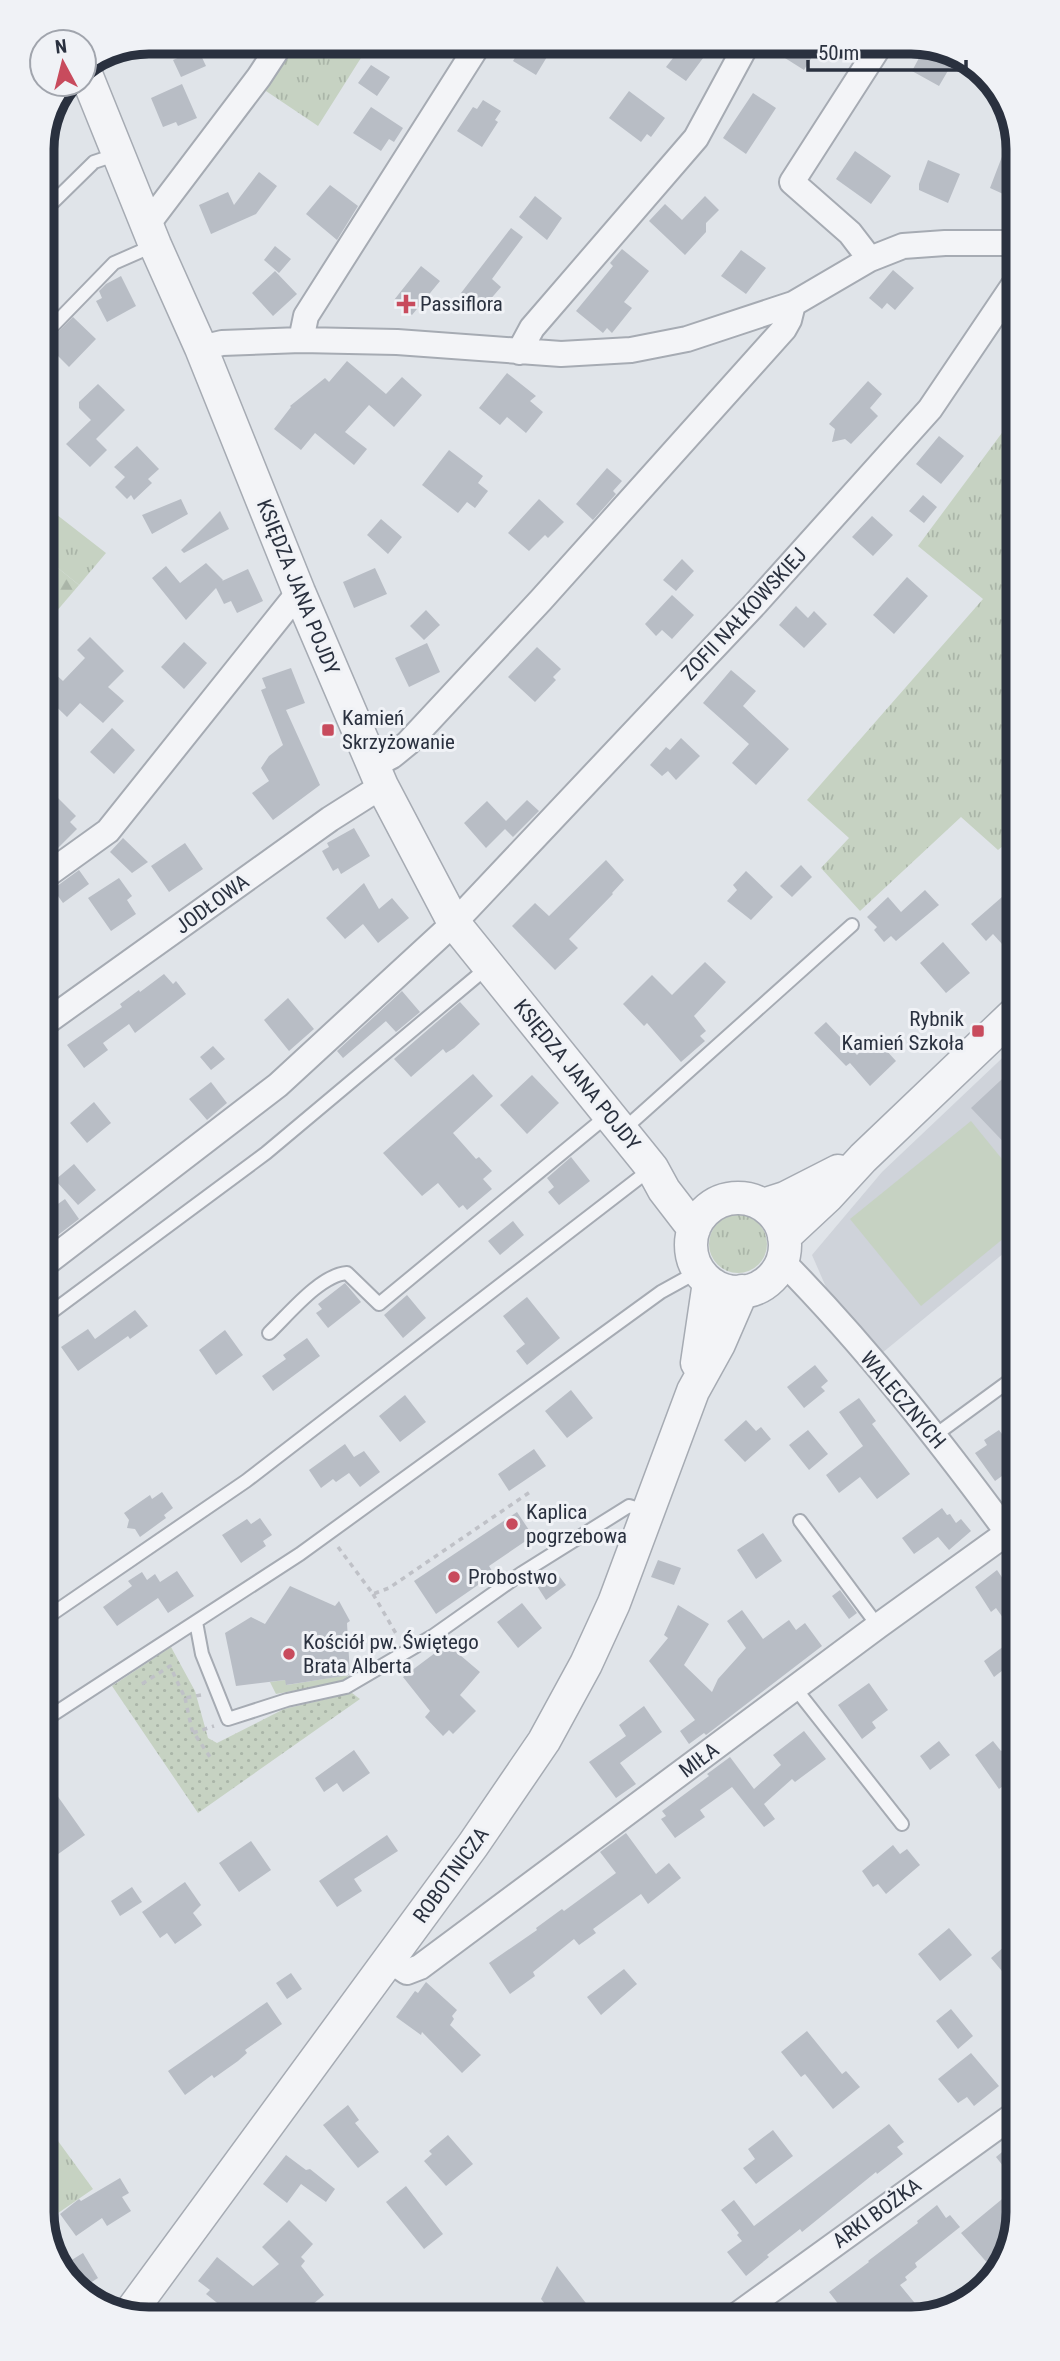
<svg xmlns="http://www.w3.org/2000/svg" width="1060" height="2361" font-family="'Roboto Condensed',sans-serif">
	<defs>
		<pattern id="grass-tufts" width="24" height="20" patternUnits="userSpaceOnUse" patternTransform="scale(1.75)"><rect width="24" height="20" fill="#c6d2c2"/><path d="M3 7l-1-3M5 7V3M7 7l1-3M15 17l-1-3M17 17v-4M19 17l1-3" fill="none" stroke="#aab5a8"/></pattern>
		<pattern id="forest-firs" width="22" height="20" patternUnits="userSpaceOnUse" patternTransform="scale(1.75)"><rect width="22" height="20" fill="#c6d2c2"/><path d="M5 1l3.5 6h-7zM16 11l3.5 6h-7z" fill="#aab5a8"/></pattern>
		<pattern id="park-dots" width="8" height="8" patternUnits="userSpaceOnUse" patternTransform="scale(1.75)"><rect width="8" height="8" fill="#c6d2c2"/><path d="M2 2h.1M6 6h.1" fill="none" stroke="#aab5a8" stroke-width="1.8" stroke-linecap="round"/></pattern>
	</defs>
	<rect width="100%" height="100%" fill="#e0e4e9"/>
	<path fill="#cfd3da" d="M1015 1046V1244L882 1353 829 1294 812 1255 882 1172Z"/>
	<path fill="url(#grass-tufts)" d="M296 42H371L318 126 263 89Z
		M1013 418 1014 837 998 850 961 817 860 911 821 868 849 838 807 800 983 599 918 546Z
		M43 504 106 553 79 585 43 556Z
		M709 1244a29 29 0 1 1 58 0a29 29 0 1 1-58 0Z
		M348 1675 346 1681 276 1694 270 1682 285 1680 287 1685Z
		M50 2130 93 2189 48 2220V2132Z"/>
	<path fill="url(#forest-firs)" d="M43 556 79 585 44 626Z"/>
	<path fill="url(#park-dots)" d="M171 1647 195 1691 208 1738 217 1743 284 1709 352 1693 360 1699 198 1813 112 1686Z"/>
	<path fill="#c6d2c2" d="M971 1121 1015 1175V1229L921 1306 850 1219Z"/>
	<path fill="#b8bdc5" d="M524 42H556L536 75 513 61Z
		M671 42H715L686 81 666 67 673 58 663 52Z
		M783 42H821L804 70 777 53Z
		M926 45 956 57 939 86 912 71Z
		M198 49 206 66 181 77 173 60Z
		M371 65 390 77 377 96 358 83Z
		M182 84 197 118 178 126 176 122 163 127 151 98Z
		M629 91 665 118 651 137 647 134 641 142 609 118Z
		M753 93 776 108 746 154 723 138Z
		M483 100 501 111 495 120 498 122 482 147 457 131 473 107 477 109Z
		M371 107 403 128 394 142 389 139 381 151 353 133Z
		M1011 133H1012V198L990 188Z
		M855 151 891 176 871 204 836 179Z
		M928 160 960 174 948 203 919 190V184Z
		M259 172 277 186 256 214 211 234 199 205 228 192 234 205Z
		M330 185 358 206 337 240 306 214Z
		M535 196 562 218 547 240 519 217Z
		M705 196 719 210 706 223V232L685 255 649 221 665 204 682 220Z
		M511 228 523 237 492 279 501 287 482 309 461 293Z
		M275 246 291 259 279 273 264 260Z
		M622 249 649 271 624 302 632 308 612 333 607 328 603 333 576 311 613 266 610 263Z
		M741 250 766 268 746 294 721 276Z
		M421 266 440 281 412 315 394 300Z
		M893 270 914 288 895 310 887 303 882 309 869 298Z
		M275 271 297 294 273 316 252 293Z
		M121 276 136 306 107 322 96 301 102 298 99 291 106 284Z
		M73 317 96 339 69 367 46 344Z
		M347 361 386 394 402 377 422 395 394 427 369 405 345 432 367 449 354 465 315 433 301 450 274 429 291 407 290 406 325 378 329 382Z
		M507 373 536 396 530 401 543 412 526 433 507 417 500 425 479 408Z
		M868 381 882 394 870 408 878 416 851 444 845 439 832 442 835 429 829 424Z
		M98 384 125 410 96 439 107 450 90 467 66 444 91 420 79 408V402Z
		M939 436 964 456 941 484 916 464Z
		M137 446 159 469 148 479 152 483 134 500 131 495 127 499 115 487 125 477 114 467Z
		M449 450 483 476 478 483 488 491 475 508 467 502 458 513 422 485Z
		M607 468 622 481 613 491 616 494 593 520 576 504Z
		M923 495 937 507 924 523 909 511Z
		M181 499 188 514 152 534 142 515Z
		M539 499 564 522 548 538 545 535 529 551 508 533Z
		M220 511 229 529 184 553 181 550Z
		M872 516 893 535 873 556 852 537Z
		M381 519 402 537 388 554 367 535Z
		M682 559 694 571 676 591 663 580Z
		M206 563 223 580 222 581 248 569 263 601 237 613 231 601 224 604 216 588 186 620 152 578 166 566 180 583Z
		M375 568 387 594 354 608 343 582Z
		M907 577 928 596 894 634 873 615Z
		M672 595 694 615 672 639 662 630 656 636 645 624Z
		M796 606 808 618 814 611 827 624 804 648 779 625Z
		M426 610 440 625 424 640 410 626Z
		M90 637 124 671 108 687 124 701 103 723 80 703 67 717 44 695V664L63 681 85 658 77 650Z
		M184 642 207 663 184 689 161 667Z
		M427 643 440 672 409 687 395 658Z
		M537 647 561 669 553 677 556 680 535 702 508 677Z
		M291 668 305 703 286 710 320 785 273 820 252 793 269 781 261 768 269 756 283 745 261 690 266 688 262 678Z
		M731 670 756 691 743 706 789 749 756 785 732 763 749 744 703 703Z
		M112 728 135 750 114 774 90 752Z
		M681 738 700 756 676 780 668 771 662 776 650 765 666 747 670 750Z
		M44 784 76 816 70 822 77 829 54 852 44 841Z
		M527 800 539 811 513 837 505 829 486 848 464 823 487 801 506 821Z
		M354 828 370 856 341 874 338 868 333 871 322 851 329 847 327 843Z
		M123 838 148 862 132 873 110 852Z
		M185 843 203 869 169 892 151 866Z
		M606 860 624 880 612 893 613 894 569 939 578 948 555 970 512 926 535 903 549 916Z
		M801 865 812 877 792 897 780 886Z
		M79 870 89 884 63 903 53 889Z
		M746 871 773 897 751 920 727 901 737 890 733 885Z
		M119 878 132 896 127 900 136 914 111 931 88 898Z
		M364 883 379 909 392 898 409 918 378 943 363 924 345 939 326 918Z
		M925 890 939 905 896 941 891 936 884 942 874 930 877 927 867 917 888 897 901 912Z
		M1002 897 1014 911V933L1002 944 993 934 986 941 971 924Z
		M943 942 970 973 946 993 920 963Z
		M705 962 726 982 694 1016 706 1031 700 1036 705 1041 681 1062 647 1023 644 1026 623 1004 652 975 672 995Z
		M164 974 173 984 176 981 186 994 135 1033 129 1024 103 1043 108 1050 84 1068 67 1045 122 1007 120 1004 139 990 140 992Z
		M402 991 420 1012 396 1032 383 1018 386 1021 343 1058 337 1051Z
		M288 998 314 1029 289 1051 264 1020Z
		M460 1002 480 1024 454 1048 446 1053 443 1049 411 1077 394 1059Z
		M826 1022 857 1055 874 1037 896 1061 870 1086 850 1063 846 1066 814 1033Z
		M213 1046 225 1059 211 1070 200 1057Z
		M1015 1067V1154L971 1108Z
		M473 1074 493 1096 453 1133 476 1159 479 1157 492 1171 483 1179 492 1189 467 1210 463 1205 459 1208 438 1183 422 1196 383 1153Z
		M532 1075 559 1103 527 1134 500 1105Z
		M211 1082 227 1103 207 1120 189 1099Z
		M94 1102 111 1123 87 1143 70 1123Z
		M571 1157 590 1181 559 1205 548 1192 554 1187 547 1178Z
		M74 1164 96 1190 78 1205 55 1180Z
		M65 1199 79 1219 45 1245V1213Z
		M513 1221 524 1235 500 1255 488 1241Z
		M345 1283 361 1302 328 1328 316 1313 322 1309 318 1304Z
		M407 1295 426 1318 403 1338 384 1315Z
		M527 1297 560 1338 527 1365 516 1351 525 1344 503 1316Z
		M135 1310 148 1326 130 1339 128 1336 78 1371 61 1347 88 1329 95 1339Z
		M225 1330 243 1355 216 1375 199 1350Z
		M307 1338 320 1356 273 1391 262 1376 286 1359 283 1355Z
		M815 1365 828 1381 821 1387 825 1391 804 1408 787 1387Z
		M571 1390 593 1418 567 1438 545 1411Z
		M405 1395 426 1422 400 1442 379 1416Z
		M859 1398 876 1421 872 1424 910 1474 877 1499 860 1477 839 1493 826 1475 863 1446 839 1412Z
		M746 1420 756 1431 761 1427 771 1439 745 1462 724 1440Z
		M808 1430 828 1454 809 1470 789 1445Z
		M999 1430 1016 1453V1466L995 1481 975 1453 987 1445 984 1440Z
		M345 1444 354 1457 364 1451 380 1472 360 1487 349 1473 336 1482 333 1479 321 1488 309 1470Z
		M534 1449 546 1466 509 1491 498 1474Z
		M162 1492 173 1508 164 1515 166 1518 140 1537 135 1529 127 1528 129 1520 124 1513 150 1495 152 1499Z
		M942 1508 947 1515 950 1514 956 1523 961 1519 971 1531 949 1550 938 1537 914 1554 902 1538Z
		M517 1512 533 1536 489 1566 494 1574 436 1614 414 1581Z
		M260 1518 272 1535 263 1541 266 1546 241 1563 222 1535 247 1519 251 1524Z
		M763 1533 782 1561 756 1579 737 1550Z
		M658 1560 681 1568 674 1585 651 1577Z
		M997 1570 1016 1598V1636L996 1608 991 1612 975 1587Z
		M177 1571 194 1596 168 1613 158 1598 117 1626 103 1607 132 1586 128 1581 142 1572 147 1580 155 1574 160 1582Z
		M556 1572 566 1585 546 1600 537 1586Z
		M290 1586 335 1606 339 1601 350 1621 347 1623 350 1675 286 1685 285 1680 236 1686 225 1633 251 1617 265 1624Z
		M840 1590 857 1613 849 1619 832 1596Z
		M522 1603 542 1628 518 1648 497 1622Z
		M678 1605 709 1624 684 1665 712 1692 718 1679 746 1648 727 1621 742 1610 763 1639 789 1620 796 1630 805 1623 822 1646 706 1735 704 1733 689 1744 680 1731 695 1720 649 1661 668 1638 664 1635Z
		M1016 1637V1660L994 1677 984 1661Z
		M447 1644 480 1672 460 1695 476 1711 453 1734 449 1730 443 1736 425 1717 430 1711 403 1677Z
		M869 1683 888 1710 872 1722 876 1728 862 1739 838 1705Z
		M644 1706 662 1732 620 1763 636 1784 616 1798 589 1762 626 1736 619 1725Z
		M804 1731 826 1759 795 1782 792 1779 764 1804 775 1819 764 1827 732 1787 700 1810 705 1817 675 1838 661 1819 666 1816 662 1811 709 1776 707 1774 730 1757 754 1789 781 1765 773 1755Z
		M939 1741 950 1755 930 1770 920 1756Z
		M993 1741 1001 1751 1010 1745 1017 1754V1776L999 1789 975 1755Z
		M354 1750 370 1773 343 1792 337 1783 324 1792 315 1778Z
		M47 1781 85 1835 47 1862Z
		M626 1833 656 1874 669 1863 681 1878 648 1904 641 1894 593 1929 596 1933 579 1945 574 1939 533 1972 535 1976 510 1994 489 1963 537 1930 536 1928 562 1909 564 1911 616 1873 600 1852Z
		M387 1835 398 1851 354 1879 362 1891 337 1907 319 1881Z
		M251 1841 271 1870 239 1892 219 1863Z
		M893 1845 900 1854 907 1849 920 1865 886 1894 878 1884 873 1887 862 1871Z
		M185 1882 201 1905 193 1913 202 1925 175 1944 167 1933 160 1938 142 1912Z
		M132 1887 142 1902 120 1916 111 1901Z
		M949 1928 972 1955 940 1981 918 1954Z
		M1004 1947 1017 1962V1989L991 1958Z
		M624 1969 637 1984 601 2015 587 1997Z
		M291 1973 302 1989 287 1999 276 1983Z
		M426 1982 457 2010 452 2016 454 2019 450 2025 481 2055 462 2073 422 2032 421 2035 396 2017 415 1991 418 1993Z
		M267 2002 282 2024 245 2050 247 2053 238 2061 214 2078 212 2075 185 2095 168 2071Z
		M951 2009 973 2036 958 2049 936 2021Z
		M807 2031 842 2074 846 2071 860 2087 833 2109 805 2074 801 2077 781 2052Z
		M971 2053 999 2086 974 2106 967 2097 958 2103 938 2079Z
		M348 2105 359 2120 355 2123 379 2152 358 2168 323 2125Z
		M889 2124 904 2142 897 2147 903 2154 877 2174 876 2172 802 2232 800 2229 767 2255 769 2257 746 2276 727 2252 742 2241 737 2235 739 2233 721 2210 734 2200 754 2226Z
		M773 2130 793 2156 756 2184 743 2168 755 2159 748 2149Z
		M448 2135 473 2164 446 2186 424 2161 432 2154 429 2151Z
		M1018 2139V2185L996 2157Z
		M286 2155 306 2170 310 2169 335 2189 326 2202 301 2184 287 2203 263 2184Z
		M120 2178 129 2193 122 2197 131 2211 107 2226 102 2218 76 2236 60 2214 79 2199 81 2201Z
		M406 2186 443 2234 424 2249 386 2202Z
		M1007 2195 1018 2208V2212L1000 2272 997 2274 961 2233Z
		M937 2205 946 2218 950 2215 960 2227 915 2263 917 2267 905 2277 907 2280 900 2285 923 2313 846 2314 829 2292 869 2262 868 2261 918 2223 917 2221Z
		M289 2220 313 2244 301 2257 305 2261 301 2266 324 2295 296 2318H236L206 2294 210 2290 198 2281 217 2257 253 2286 279 2264 262 2247Z
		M83 2253 98 2278 79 2290 62 2266Z
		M557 2266 596 2316H555L541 2299Z"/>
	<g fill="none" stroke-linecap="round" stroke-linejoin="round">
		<g stroke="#a6abb3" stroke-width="16">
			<path id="service" d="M42 213 94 162 118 154
				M43 336 114 263 155 245
				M622 1131 852 925
				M45 1317 266 1153 489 966
				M269 1333C288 1315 320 1275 347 1273L379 1304 608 1115
				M934 1436 1016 1376
				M800 1521 878 1626
				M46 1618 246 1481 652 1168
				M196 1622 202 1654 228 1719 287 1700 346 1687 433 1636 522 1573 629 1506 649 1512
				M795 1688 902 1824
				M46 1719 300 1554 661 1292 699 1271"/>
		</g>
		<g stroke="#a6abb3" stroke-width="28">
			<path id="minor" d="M147 225 259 77 282 42
				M870 259 850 233 792 182 882 42
				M301 340 306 316 480 42
				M201 348 222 343 301 340 397 342 561 354 631 350 687 339 793 304 870 259 903 246 945 243H1013
				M519 352 532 328 696 138 748 42
				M373 766 392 756 408 743 541 600 784 329 789 320 793 304
				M44 877 108 831 299 592
				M45 1023 330 819 382 786
				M782 1261C867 1347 944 1446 1016 1544
				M45 1264 278 1085 454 923 756 603 930 409 1013 286
				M389 1960 407 1972 420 1967 878 1626 1007 1533
				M737 2315 1018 2112"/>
		</g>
		<g stroke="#a6abb3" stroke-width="35">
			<path id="tertiary" d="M84 69 155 245 201 348 299 592 382 786 454 923 652 1168 664 1190 694 1229
				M691 1245a47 47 0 1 1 94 0a47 47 0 1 1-94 0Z
				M763 1205 785 1198 838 1171
				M784 1237 828 1196 863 1158 1015 1013
				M697 1363 709 1282
				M129 2314 473 1845 544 1741 586 1664 614 1603 693 1391 719 1344 742 1291"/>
		</g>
		<path stroke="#bfc1c7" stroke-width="3.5" stroke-dasharray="5 5" stroke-linecap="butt" d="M338 1547 373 1594 389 1588 533 1490
			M373 1594 398 1637
			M142 1684 170 1666 185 1698 201 1695
			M185 1698 192 1730 212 1760
			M193 1733 214 1726"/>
		<use href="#service" stroke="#f3f4f7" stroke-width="12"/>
		<use href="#minor" stroke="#f3f4f7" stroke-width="24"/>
		<use href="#tertiary" stroke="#f3f4f7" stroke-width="32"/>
	</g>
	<g fill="#c84b5d" stroke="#f0f2f6" stroke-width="2.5">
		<path d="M402.5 293.5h7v7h7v7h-7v7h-7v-7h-7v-7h7z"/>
		<rect x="321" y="723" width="14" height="14" rx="3.5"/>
		<rect x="971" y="1024" width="14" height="14" rx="3.5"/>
		<circle cx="512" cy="1524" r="7"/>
		<circle cx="454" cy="1577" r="7"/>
		<circle cx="289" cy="1654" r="7"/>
	</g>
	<g text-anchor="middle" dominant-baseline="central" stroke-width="6" stroke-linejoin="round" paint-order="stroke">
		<g font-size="21" fill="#2a313f" stroke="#f0f2f6" text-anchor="start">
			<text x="420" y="304">Passiflora</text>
			<text x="342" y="718">Kamień<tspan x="342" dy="24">Skrzyżowanie</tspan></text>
			<text x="964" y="1019" text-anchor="end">Rybnik<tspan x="964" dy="24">Kamień Szkoła</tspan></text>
			<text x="526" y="1512">Kaplica<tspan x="526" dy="24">pogrzebowa</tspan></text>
			<text x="468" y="1577">Probostwo</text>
			<text x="303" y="1642">Kościół pw. Świętego<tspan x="303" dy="24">Brata Alberta</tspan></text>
		</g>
		<g font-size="21" fill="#2a313f" stroke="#f0f2f6">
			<text transform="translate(298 587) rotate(68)">KSIĘDZA JANA POJDY</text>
			<text transform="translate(744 614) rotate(-47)">ZOFII NAŁKOWSKIEJ</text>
			<text transform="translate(212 904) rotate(-36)">JODŁOWA</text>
			<text transform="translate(577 1075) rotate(51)">KSIĘDZA JANA POJDY</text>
			<text transform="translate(903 1400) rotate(50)">WALECZNYCH</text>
			<text transform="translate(699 1760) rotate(-37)">MIŁA</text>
			<text transform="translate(451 1875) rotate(-54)">ROBOTNICZA</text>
			<text transform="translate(877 2213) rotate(-36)">ARKI BOŻKA</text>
		</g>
	</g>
	<path d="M0 0H1060V2361H0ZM149 54H911A95 95 0 0 1 1006 149V2212A95 95 0 0 1 911 2307H149A95 95 0 0 1 54 2212V149A95 95 0 0 1 149 54Z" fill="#f0f2f6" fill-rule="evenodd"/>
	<path fill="none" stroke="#2a313f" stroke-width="9" d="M149 54H911A95 95 0 0 1 1006 149V2212A95 95 0 0 1 911 2307H149A95 95 0 0 1 54 2212V149A95 95 0 0 1 149 54Z"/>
	<g transform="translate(63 63) rotate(353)"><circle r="33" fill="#f0f2f6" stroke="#a1a5ad" stroke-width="2"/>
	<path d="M0-5L12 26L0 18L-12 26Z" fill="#c84b5d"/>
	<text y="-10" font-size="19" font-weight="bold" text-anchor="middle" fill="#2a313f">N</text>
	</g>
	<path d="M808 60v10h158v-10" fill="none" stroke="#2a313f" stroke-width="3.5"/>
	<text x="818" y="60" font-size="21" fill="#2a313f" stroke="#f0f2f6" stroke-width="5" paint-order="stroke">50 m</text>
</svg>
